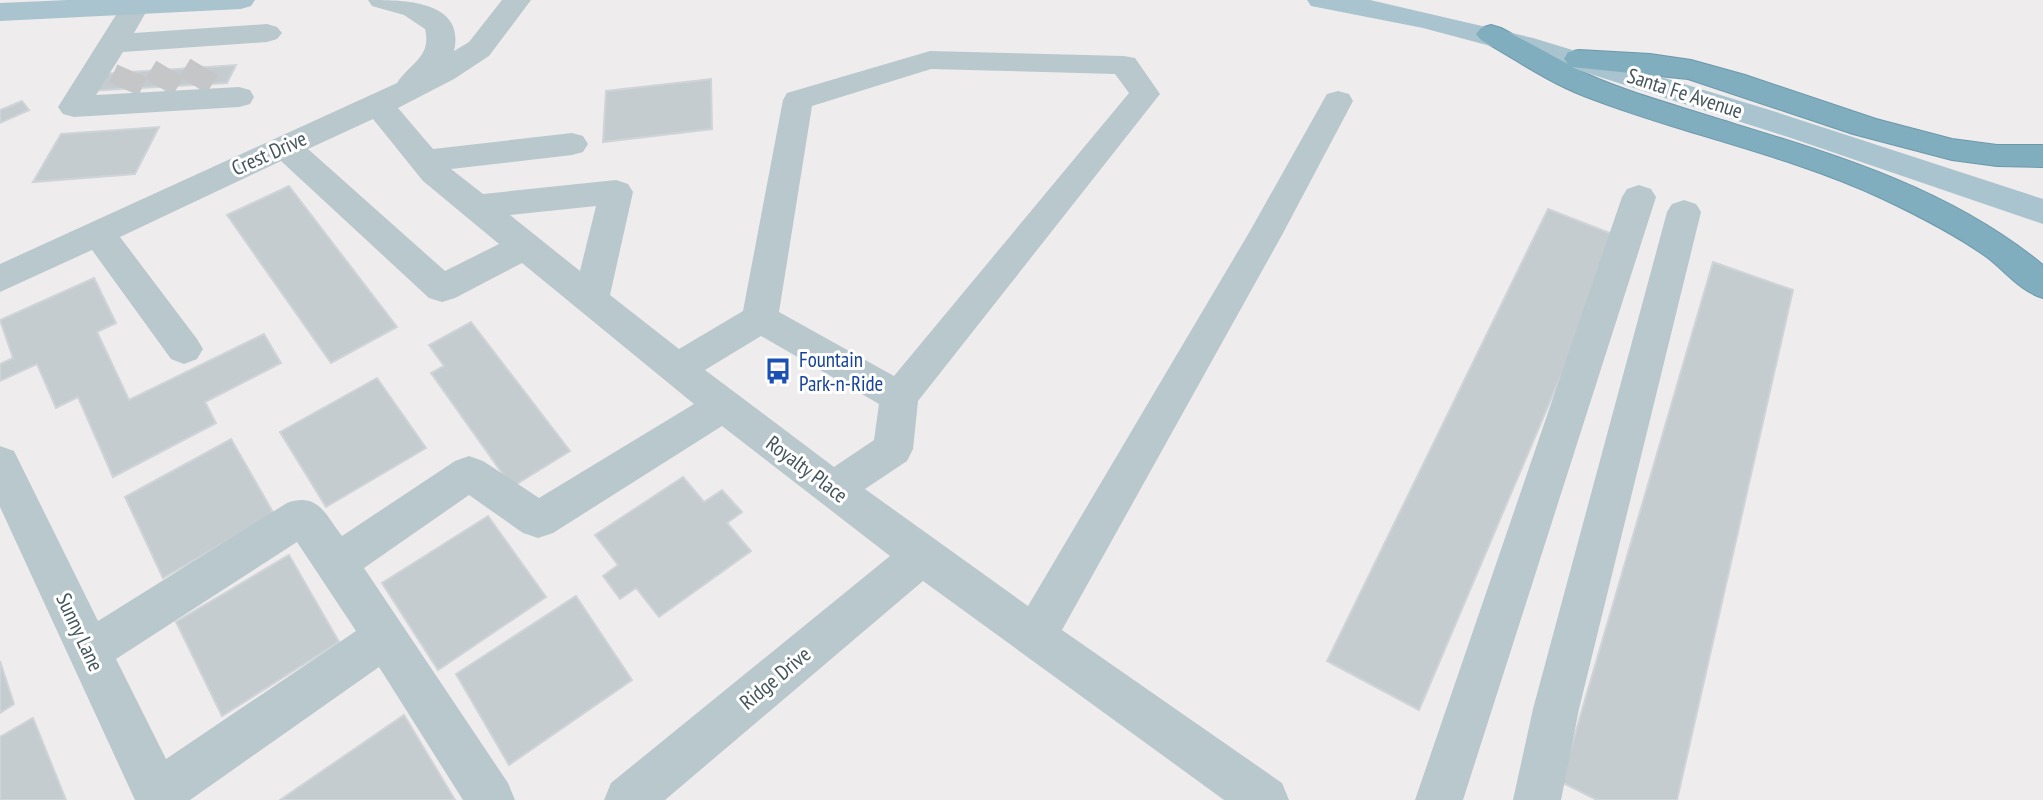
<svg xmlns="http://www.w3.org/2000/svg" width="2043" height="800" font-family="'PT Sans Narrow',sans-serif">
	<rect width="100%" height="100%" fill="#efeced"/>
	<path fill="#c5ccd0" stroke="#cfd4d8" stroke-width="2" d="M236 65 227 83 89 91 100 74Z
		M711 79 712 129 603 142 606 91Z
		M22 101 29 110 0 123V110Z
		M159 127 135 174 33 182 61 134Z
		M289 186 397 327 331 363 227 215Z
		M1548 209 1620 237 1419 710 1327 661Z
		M1713 262 1793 290 1677 800H1597L1561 782Z
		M94 278 116 323 97 332 129 400 264 334 281 363 205 402 216 423 113 477 78 397 56 408 37 364 0 381V364L13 358 0 320Z
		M471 322 570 451 512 487 431 373 444 366 429 345Z
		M377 378 426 448 326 507 280 432Z
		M231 439 274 514 163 578 125 497Z
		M683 477 704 502 722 490 742 512 727 523 751 551 659 617 636 588 620 599 603 576 618 565 595 535Z
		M488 516 546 597 438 670 382 583Z
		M289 555 339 642 222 716 176 622Z
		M576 596 632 680 509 765 456 674Z
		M0 661 14 704 0 713Z
		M404 715 455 800H280Z
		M33 718 66 800H0V737Z"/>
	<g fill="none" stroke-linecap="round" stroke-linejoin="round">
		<path stroke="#c4c6c8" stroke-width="32" stroke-dasharray="32 17" stroke-linecap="butt" d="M193 85 204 67
			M159 87 170 69
			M124 89 132 71"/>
		<g stroke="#6b99ab" stroke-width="2">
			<path id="highway" d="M1491 25 1501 28 1568 64 1564 59 1568 52 1579 50 1650 54 1691 60 1745 75 1876 119 1952 139 1997 145H2043V167L1997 166 1952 160 1853 134 1688 79 1572 67C1616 89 1665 102 1712 117 1829 153 1947 186 2043 265V298C2019 291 2004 269 1984 255 1951 232 1917 215 1881 198 1786 154 1681 134 1584 96 1548 82 1515 59 1481 40L1476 34 1481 28Z"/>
		</g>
		<path fill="#b9c8cd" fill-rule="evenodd" d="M141 0 149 7 134 33 267 24 277 27 282 33 277 39 267 42 123 52 96 95 239 87 250 90 254 97 250 104 239 107 74 117 63 114 58 107 121 7 125 1Z
			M368 0C403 0 466 0 454 51L469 42 502 0H531L489 56 454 79 398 108 433 149 572 133 583 136 588 144 583 152 572 155 451 169 483 194 616 180 628 184 633 192 610 295 679 349 743 311 783 100 787 93 930 51 1124 56 1135 58 1160 94 918 401 913 449 907 461 865 489 1028 606 1250 231 1323 101 1327 94 1338 91 1349 94 1353 101 1282 235 1062 630 1282 783 1289 800H1224L923 581 665 800H604L611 783 890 556 722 426 553 533 538 538 523 533 469 495 364 568 508 783 515 800H463L379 667 190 800H135L0 507V446L14 451 98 621 287 503C318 492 325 514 342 536L455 461 469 456 483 461 539 498 694 404 522 263 455 298 442 302 429 298 281 161 120 237 197 339 203 349 197 359 184 364 171 359 92 250 0 292V264L397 83C410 63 432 57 425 29L404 15 372 6ZM931 69 1115 74 1129 93 894 376 779 312 812 106ZM373 119 423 181 499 244 445 271 308 149ZM596 206 580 271 510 215ZM761 336 879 404 874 440 834 467 705 370ZM297 542 356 631 166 759 116 659Z
			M1639 185 1651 189 1656 197 1463 800H1415L1622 197 1627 189Z
			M1684 200 1696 204 1701 212 1579 709 1561 800H1513L1533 709 1667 212 1672 204Z"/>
		<path fill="#a9c4ce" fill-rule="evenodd" d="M68 0H255L251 6 241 9 0 21V3Z
			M1307 0H1370L1533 38 1773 111 2043 199V224L1791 138 1562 65 1423 28 1311 6Z"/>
		<use href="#highway" fill="#80aebf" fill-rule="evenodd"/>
	</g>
	<defs>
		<g id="bus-bare" transform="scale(2.1)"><path d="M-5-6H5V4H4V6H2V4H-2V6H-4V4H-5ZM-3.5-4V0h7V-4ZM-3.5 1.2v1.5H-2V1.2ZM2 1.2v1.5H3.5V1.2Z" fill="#1a4fb4" stroke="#fff" stroke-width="2.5" paint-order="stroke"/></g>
	</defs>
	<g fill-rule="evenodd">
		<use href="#bus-bare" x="778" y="371"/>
	</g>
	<g text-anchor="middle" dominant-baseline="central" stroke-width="6" stroke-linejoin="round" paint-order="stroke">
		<g font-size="21" fill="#43555a" stroke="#fff">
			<text transform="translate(1685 93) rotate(18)">Santa Fe Avenue</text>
			<text transform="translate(269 153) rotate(-24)">Crest Drive</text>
			<text transform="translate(807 469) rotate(37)">Royalty Place</text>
			<text transform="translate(80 632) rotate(65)">Sunny Lane</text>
			<text transform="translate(775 678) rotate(-40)">Ridge Drive</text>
		</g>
		<g font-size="21" fill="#164399" stroke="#fff" text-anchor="start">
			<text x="799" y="359">Fountain<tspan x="799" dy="24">Park-n-Ride</tspan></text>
		</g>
	</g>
</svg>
